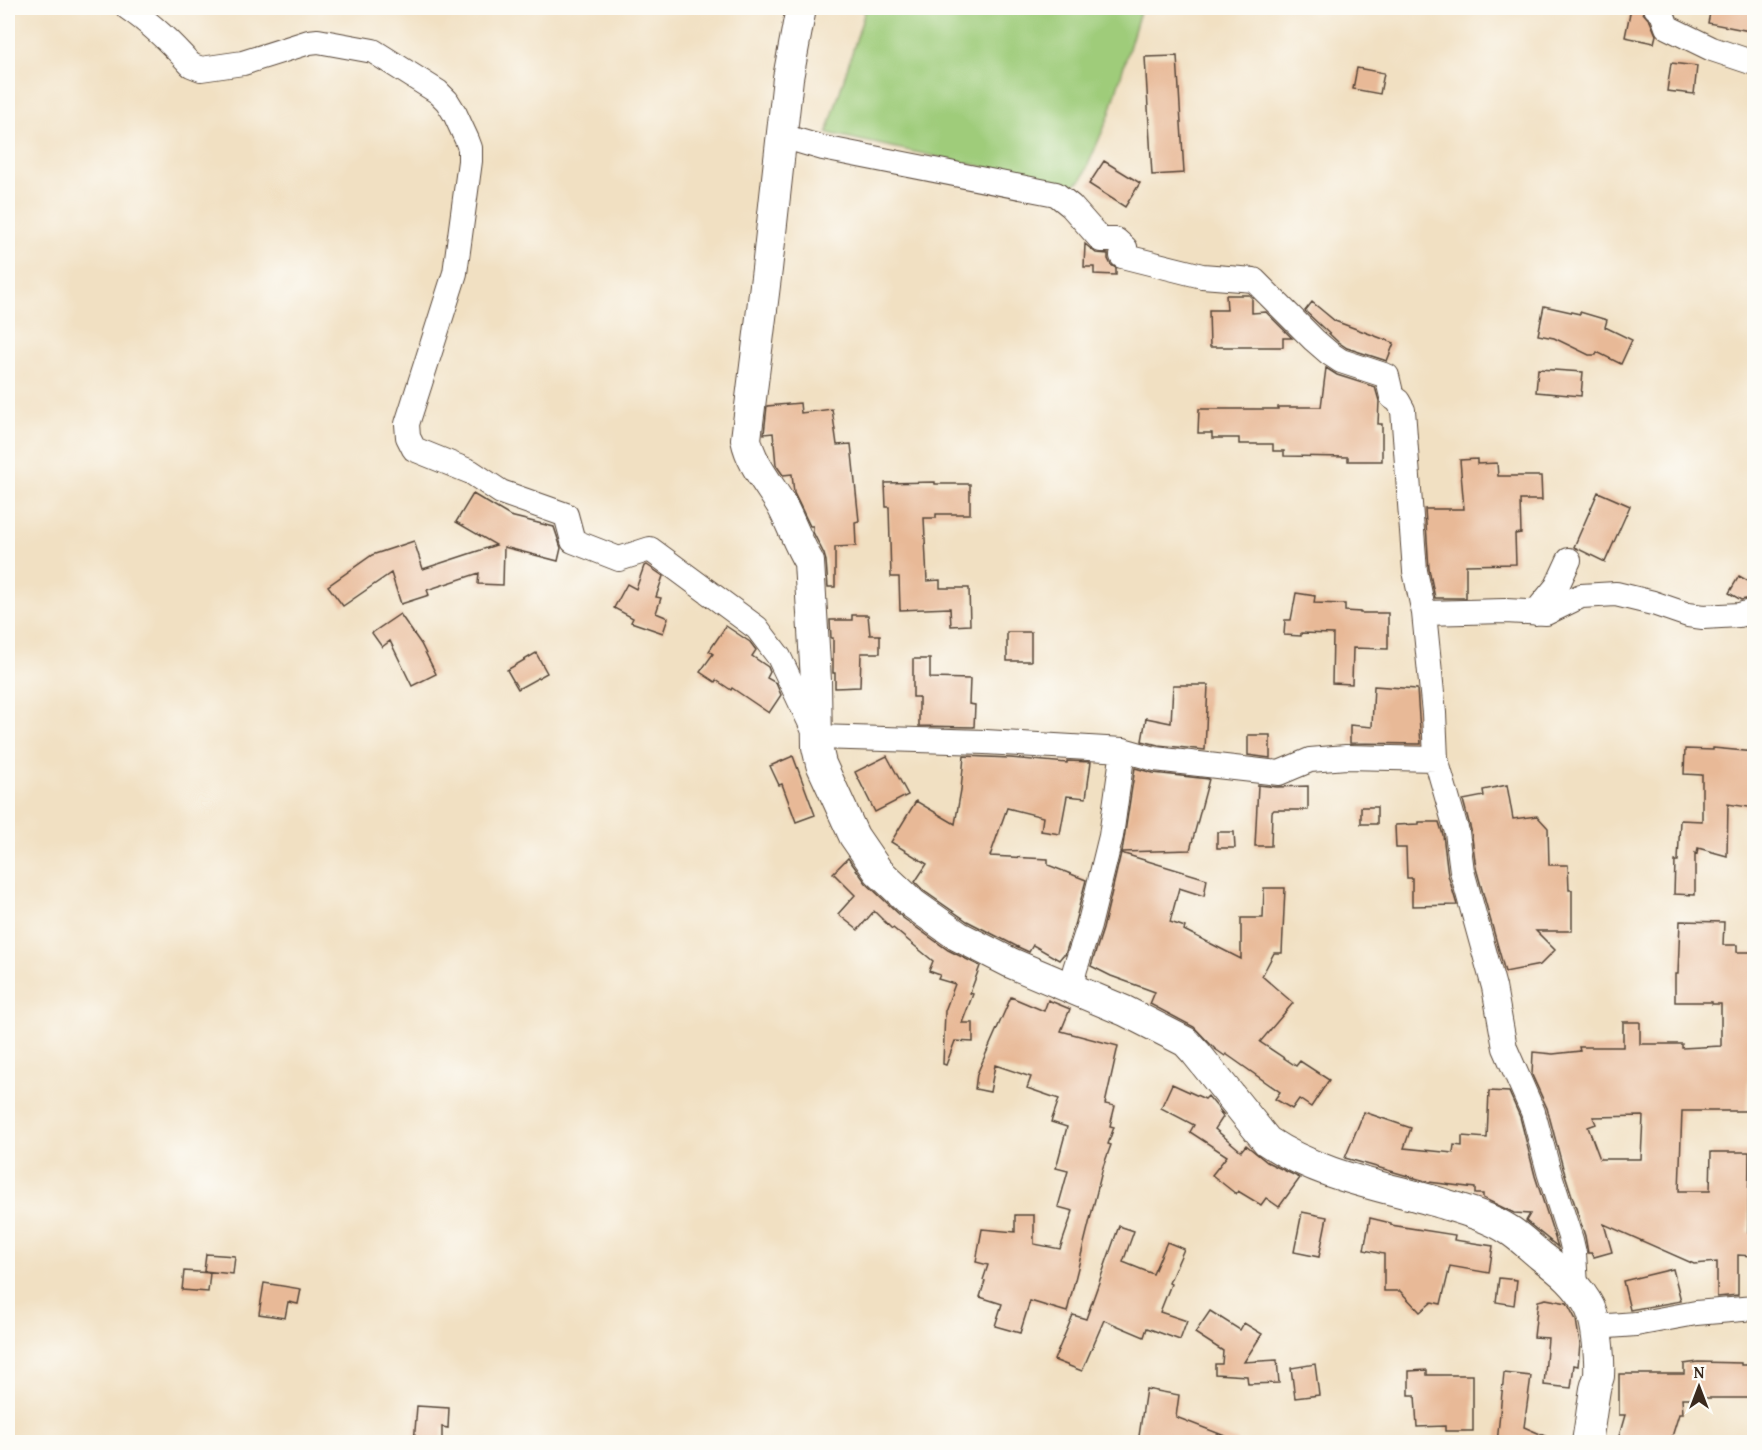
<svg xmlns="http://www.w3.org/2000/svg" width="1762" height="1450" font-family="'Gentium Book Plus',serif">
	<rect width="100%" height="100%" fill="#fdfcf7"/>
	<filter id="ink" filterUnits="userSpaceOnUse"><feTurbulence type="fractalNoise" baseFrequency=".0167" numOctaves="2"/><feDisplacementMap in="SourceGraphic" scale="12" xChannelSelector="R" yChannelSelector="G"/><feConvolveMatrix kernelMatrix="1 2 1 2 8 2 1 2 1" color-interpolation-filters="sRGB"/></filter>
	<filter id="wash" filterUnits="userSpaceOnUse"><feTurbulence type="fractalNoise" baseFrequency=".008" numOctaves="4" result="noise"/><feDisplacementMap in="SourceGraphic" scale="24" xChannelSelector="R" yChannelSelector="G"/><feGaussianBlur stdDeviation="1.35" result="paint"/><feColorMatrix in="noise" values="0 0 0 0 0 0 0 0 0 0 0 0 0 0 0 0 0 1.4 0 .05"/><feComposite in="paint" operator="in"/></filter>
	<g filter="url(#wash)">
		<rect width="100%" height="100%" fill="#f1e0c2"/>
		<path fill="#9fcc7a" stroke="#6d7b4c" stroke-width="1.5" d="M866 8H1141L1109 116 1082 179 1072 186 827 133Z"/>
		<g id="blocks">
			<path fill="#e8b997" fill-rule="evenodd" d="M1631 8H1642L1643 13 1650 21 1656 35 1654 43 1625 37Z
				M1711 8H1755V32L1708 23Z
				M1177 56 1184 173 1152 175 1145 57Z
				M1671 63 1697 66 1694 94 1667 91Z
				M1357 68 1384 73 1380 94 1353 89Z
				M1104 161 1140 183 1125 207 1089 184Z
				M1085 244 1096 253 1108 254V259L1111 265 1116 268V275L1094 274V267H1084Z
				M1226 295H1249L1252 298V313L1266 312 1292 338H1283V347H1210L1209 310H1227Z
				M1312 302 1335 321 1394 343 1387 361 1347 348 1338 342 1305 311Z
				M1544 306 1580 314V312L1607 320 1605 327 1632 340 1621 364 1597 352 1596 355H1589L1554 338 1538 335Z
				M1326 368 1337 375 1375 387 1379 401 1378 424H1382V461H1348V457L1284 456V451H1273V444H1239V438H1212V433H1198L1199 409H1278V407H1321Z
				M1538 369 1583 372 1581 396 1536 392Z
				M800 403 801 413 832 409 837 445 851 444 859 521 855 522 856 546 835 547V587H828L826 561 824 554 813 532V526H810L794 493 792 474 783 475 776 465 773 433 764 434 767 406Z
				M1477 459V464L1497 463 1498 476H1541L1542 500H1520L1521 533 1515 534 1516 564 1466 565V598H1435L1429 569 1425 509H1464L1460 460Z
				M935 482V484H970V514H936V518H924L927 581 940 580V588H969L970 625 951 626 950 608 900 610 899 577H891L889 507H886L885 483Z
				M1598 492 1630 506 1605 562 1574 547Z
				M473 494 510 516 554 527 561 548 558 561 504 547 503 585 478 584 479 573 427 590 429 595 401 604 391 573 343 606 328 586 372 555 414 541 423 569 496 545 456 522Z
				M647 565 663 576 656 597 661 598 656 613 668 618 663 633 631 622 633 618 614 608 627 584 636 589 644 566Z
				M1739 576 1755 585V597L1741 600 1729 593Z
				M1296 593 1315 596 1314 603 1345 604V611L1360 612V613H1388V649L1353 648 1352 684 1332 683 1333 634 1301 633V636L1284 635 1285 620H1291Z
				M400 614 421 644 436 674 412 686 390 641 382 647 372 633Z
				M852 615H868L870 635H880V653H861L860 687 835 688V673H833V638H831L830 620H852Z
				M726 626 750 642 756 650 752 656 768 667 770 672 767 678 776 683 781 695 769 713 732 688 731 690 716 680 715 682 700 672 713 654 709 651Z
				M1007 632H1031V661H1007Z
				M536 653 547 673 518 689 507 670Z
				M913 659H930V678L970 679 969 704 975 705 974 727 919 726V697H913Z
				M1173 685H1208L1205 750 1158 745 1142 741 1146 718 1171 723Z
				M1374 686 1417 689 1421 744 1350 743V725L1372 727Z
				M1248 735H1270V758L1248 755Z
				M1713 748 1755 752V808L1728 804 1727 856 1698 848 1697 854 1695 853V895L1674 894 1675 861H1678L1680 820 1702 821V775L1684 774 1685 749 1713 750Z
				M793 756 815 815 796 822 782 784 779 785 770 766Z
				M887 756 908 795 875 812 855 772Z
				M964 756 1010 758 1067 763V761L1091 762 1086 798 1067 796 1060 834 1041 831 1043 817 1007 808 990 856 1048 859V865L1086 880 1075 922 1065 955H1063L1059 960 1033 945 1029 952 1018 947 967 921 924 891 915 882 927 864 891 842 916 801 955 824 961 790Z
				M1135 768 1153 773 1209 779 1190 850 1122 852Z
				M1258 785 1277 787 1308 786V810H1274L1272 812 1271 846H1255Z
				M1507 785 1513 819 1537 816 1548 828 1549 865H1568L1569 890H1572V931H1536L1555 950 1540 965 1505 972 1476 868 1471 830 1463 800 1484 796 1483 790Z
				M1361 807H1377V824H1361Z
				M1419 822H1439L1443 835 1448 875 1457 905 1412 906V878H1407L1406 848H1396L1395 825 1419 824Z
				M1217 832H1234L1235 848H1217Z
				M1121 853 1207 879 1204 896 1179 888 1170 922 1185 927 1184 930 1241 959V918H1263L1264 888H1285L1282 953H1274L1262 976 1293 1003 1260 1042 1296 1066 1300 1061 1329 1080 1311 1107 1299 1099 1292 1109 1275 1099 1280 1092 1226 1054 1225 1056 1215 1049 1194 1027 1150 1004 1155 992 1111 976 1091 966 1103 929Z
				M848 858 866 883 903 918 948 950 980 966 970 993 973 994 962 1023H973V1042L955 1041 946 1065 943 1064 945 1011 955 984 938 979 940 975 929 971 933 961 893 928 892 929 874 911 858 930 838 914 855 895 833 873Z
				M1680 921 1724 922 1723 945H1737V952H1755V1072H1749L1746 1111H1682L1679 1191H1710L1711 1152H1749L1748 1232H1754L1753 1256 1738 1255V1295L1717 1297V1262L1694 1264 1604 1224 1612 1252 1594 1257 1592 1253H1588L1585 1236 1563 1168 1547 1108 1532 1075 1533 1052 1553 1054 1580 1051 1579 1047H1623V1022H1640V1044H1682V1048L1721 1046V1004H1712V1002H1675V974H1678ZM1643 1116 1641 1159H1600L1588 1127 1596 1124 1593 1117Z
				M1011 997 1044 1011 1048 1000 1070 1009 1061 1031 1118 1046 1105 1104 1115 1106 1110 1126 1114 1127 1108 1144 1111 1145 1103 1167 1067 1312 1030 1301 1020 1333 995 1326 1002 1304 980 1297 985 1281 983 1280 988 1265 976 1262 982 1229 1015 1232V1215H1034V1244L1060 1249 1073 1211 1058 1207 1068 1171 1056 1168 1067 1127 1051 1122 1059 1099 1027 1088 1031 1077 995 1065 990 1092 975 1089 977 1074Z
				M1172 1084 1205 1099 1208 1096 1223 1114 1220 1113 1223 1117 1215 1129 1241 1151 1246 1145 1267 1162 1300 1178 1279 1207 1266 1198 1261 1205 1238 1191 1236 1194 1212 1175 1227 1156 1190 1132 1194 1125 1161 1108Z
				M1489 1091 1509 1092 1520 1117 1535 1176 1558 1247 1526 1221 1530 1214 1514 1213 1483 1198V1194H1475V1188L1429 1182 1345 1158 1364 1112 1411 1128 1404 1148 1453 1153 1454 1145 1462 1146V1136L1487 1138Z
				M1302 1212 1327 1217 1319 1257 1294 1252Z
				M1370 1218 1391 1223V1225L1455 1235 1454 1240 1493 1246 1489 1273 1450 1266 1441 1304 1432 1302 1420 1312 1400 1291H1384V1254L1364 1250Z
				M1119 1226 1134 1231 1123 1262 1153 1274 1167 1242 1184 1249 1169 1283 1171 1284 1160 1312 1187 1321 1180 1340 1147 1328 1144 1337 1104 1320 1082 1371 1054 1360 1073 1315 1086 1319Z
				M206 1254 235 1256 233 1274 204 1271Z
				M1673 1269 1681 1301 1630 1310 1623 1281Z
				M184 1271 210 1273 208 1292 182 1290Z
				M1499 1278 1517 1280 1514 1305 1496 1302Z
				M264 1283 301 1289 298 1304 288 1302 285 1318 259 1314Z
				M1546 1299 1567 1303 1576 1320 1580 1344 1578 1366 1574 1365 1571 1388 1544 1385 1548 1338 1534 1337 1538 1301Z
				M1210 1311 1240 1330 1244 1323 1262 1334 1244 1362 1277 1360 1279 1383 1248 1384 1247 1376 1215 1374V1364H1222L1223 1351 1195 1333Z
				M1698 1362 1741 1363V1365H1755V1398H1682L1683 1414H1679L1670 1443H1617L1625 1415H1619V1374H1684V1364Z
				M1315 1364 1319 1395 1295 1398 1291 1368Z
				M1427 1370V1375H1473V1431H1445V1426L1417 1427 1415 1395H1409V1371Z
				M1504 1373 1531 1376 1524 1427 1561 1443H1497Z
				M1146 1389 1179 1395 1176 1417 1238 1441V1443H1138Z
				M417 1406 449 1408 448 1428 442 1427V1443H414Z"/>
		</g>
	</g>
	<g filter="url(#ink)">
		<use href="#blocks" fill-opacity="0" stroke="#564537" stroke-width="1.5"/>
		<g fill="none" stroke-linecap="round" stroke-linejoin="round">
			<g stroke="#564537" stroke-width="26">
				<path id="minor" d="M128 8C153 25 171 43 191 65L201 69 243 63 309 42 318 41 373 51 438 92 447 101 455 114 467 140 470 148V161L455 273 407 424 408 437 414 449 471 472 501 492 566 515 573 541 619 559 650 549 757 628 779 657 817 737 985 742 1123 750 1155 759 1279 773 1310 760 1346 757 1436 759
					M1656 8 1662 13 1667 27 1712 49 1754 63
					M782 136 823 148 1056 194 1071 206 1101 240H1116L1125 248 1122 256 1202 276 1254 280 1314 340 1329 353 1341 361 1387 376 1392 397 1398 401 1403 410 1415 571 1424 613 1434 713 1436 759 1457 832 1462 871 1494 987 1505 1048 1533 1112 1549 1172 1571 1240 1574 1253 1576 1286
					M1424 613 1505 611 1546 613 1581 596 1616 594 1653 603 1688 615 1703 617 1739 615 1754 611
					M1535 613 1557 586 1569 560
					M1071 988 1075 969 1089 926 1111 836 1123 750
					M1595 1327 1636 1324 1696 1313 1754 1308"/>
			</g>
			<g stroke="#564537" stroke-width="32">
				<path id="tertiary" d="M801 8 788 78 767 269 746 439C751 464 769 484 782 506 792 525 798 544 809 562L816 681 817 747 821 764 854 836 878 871 913 904 958 936 1011 963 1125 1011 1186 1042 1196 1053 1267 1141C1319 1176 1383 1186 1441 1203 1464 1210 1489 1217 1509 1230 1520 1237 1530 1247 1541 1256 1560 1270 1579 1286 1590 1308 1597 1323 1600 1359 1599 1376 1598 1380 1596 1384 1595 1389 1592 1407 1590 1425 1587 1442"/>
			</g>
			<use href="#minor" stroke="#fff" stroke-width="24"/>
			<use href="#tertiary" stroke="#fff" stroke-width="30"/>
		</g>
	</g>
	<rect width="1762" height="1450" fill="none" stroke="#fdfcf7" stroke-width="30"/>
	<g transform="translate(1699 1387)" stroke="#fdfcf7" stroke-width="4.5" paint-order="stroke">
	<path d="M0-4.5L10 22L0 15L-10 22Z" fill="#3b2a1e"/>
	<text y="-9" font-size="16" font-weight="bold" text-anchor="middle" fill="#3b2a1e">N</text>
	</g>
</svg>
